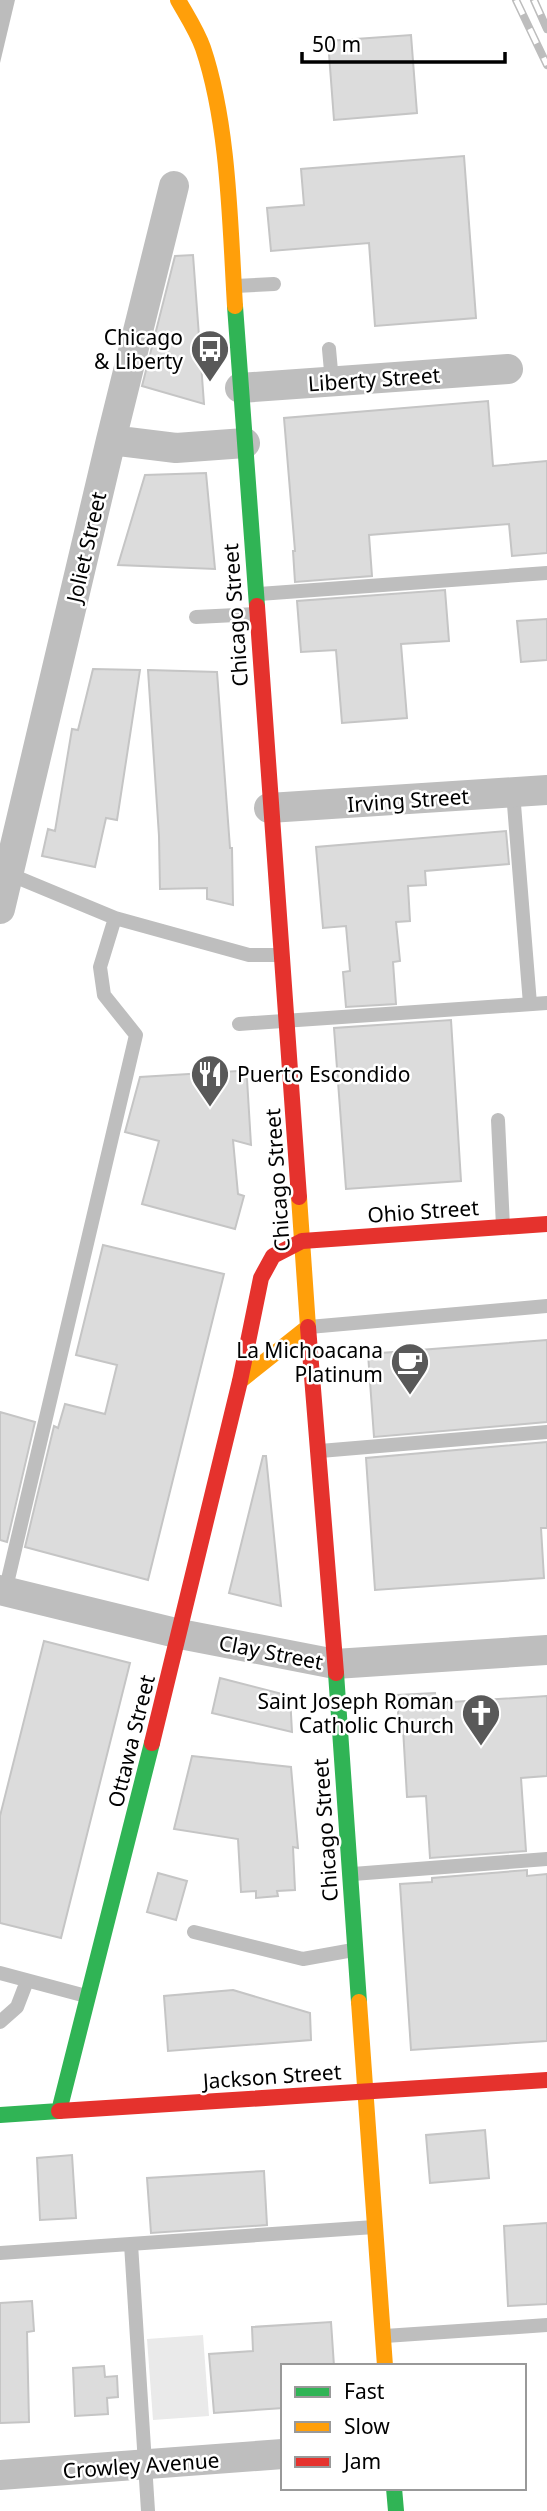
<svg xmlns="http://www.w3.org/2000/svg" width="547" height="2511" font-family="'Noto Sans',sans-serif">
	<rect width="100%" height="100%" fill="#fff"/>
	<path fill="#eaeaea" d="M203 2335 209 2416 153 2420 147 2339Z"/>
	<path fill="#bcbcbc" d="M0 0H15L0 63Z"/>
	<path fill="#dcdcdc" stroke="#c5c5c5" stroke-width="2" d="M411 35 417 113 334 120 328 41Z
		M464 156 476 318 375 326 369 243 271 251 267 208 304 205 301 169Z
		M193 255 204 404 142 386 175 256Z
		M488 401 493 466 547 461V553L512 556 509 524 369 535 372 576 295 582 293 551H295L284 418Z
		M206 473 215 569 118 565 145 475Z
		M445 590 449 641 401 644 407 718 342 723 336 650 301 652 297 601Z
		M547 619V660L521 662 517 621Z
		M93 669 140 670 117 820 106 818 95 867 42 856 48 829 55 831 72 729 78 730Z
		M148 670 217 672 230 848H232L233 905 207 899V888L160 889 159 836Z
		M506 831 509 864 425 871 426 885 408 886 410 921 396 922 400 961 393 962 396 1004 346 1007 343 972 350 971 346 926 323 928 316 847Z
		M451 1020 461 1181 346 1189 334 1028Z
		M238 1071 247 1079 251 1145 233 1140 238 1194 244 1196 235 1229 142 1204 159 1141 125 1132 140 1077Z
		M103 1245 224 1274 148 1580 25 1547 54 1426 58 1428 65 1404 105 1414 117 1365 76 1355Z
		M547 1340V1422L374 1437 368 1354Z
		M0 1412 35 1422 7 1542 0 1540Z
		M547 1442V1528H541L544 1578 375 1590 366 1458Z
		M263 1456H266L281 1606 229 1593Z
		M44 1641 130 1663 61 1938 0 1923V1816Z
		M220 1678 290 1696 292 1732 212 1713Z
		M435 1693 436 1703 547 1696V1776L521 1778 526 1851 430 1858 426 1796 407 1797 403 1728H399L397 1695Z
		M192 1756 291 1767 298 1848 293 1847 295 1890 277 1891 278 1896 256 1898V1891L241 1892 238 1839 174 1829Z
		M527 1870V1876L547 1874V2041L411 2050 400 1884 432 1882V1878Z
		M158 1873 187 1881 176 1920 147 1912Z
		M233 1990 310 2013 311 2040 168 2051 164 1996Z
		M485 2130 489 2178 430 2183 426 2135Z
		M72 2155 76 2218 40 2220 37 2158Z
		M264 2171 267 2225 151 2233 147 2178Z
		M547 2223V2304L508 2306 504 2226Z
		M32 2301 34 2331 27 2332 29 2422 0 2423V2303Z
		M331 2322 334 2366H283V2408L214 2413 209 2354 253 2351 252 2327Z
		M104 2366 105 2377 117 2376 118 2397 107 2398 108 2414 75 2416 73 2368Z"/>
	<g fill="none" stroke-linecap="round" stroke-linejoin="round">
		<path stroke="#bebebe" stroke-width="14" d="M235 286 274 284
			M329 349 332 382
			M259 594 547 573
			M196 617 256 614
			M513 792 530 1004
			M9 874 115 918 249 955H281
			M239 1024 547 1003
			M498 1120 503 1227
			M309 1327 547 1306
			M320 1451 547 1432
			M5 1592 136 1035 104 995 100 967 115 918
			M353 1874 547 1859
			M194 1932 303 1959 353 1950
			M0 1973 86 1996
			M0 2022 17 2007 27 1981
			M131 2244 148 2511
			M0 2253 374 2227
			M385 2336 547 2325"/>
		<path stroke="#bebebe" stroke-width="30" d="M240 388 508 369
			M111 440 176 448 245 443
			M269 808 547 790
			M0 909 111 440 174 186
			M0 1590 180 1634 335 1664 547 1650
			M0 2475 283 2454"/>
		<path stroke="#30b455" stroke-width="16" d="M235 306 257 606
			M336 1673 359 2002
			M0 2115 59 2111 152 1743
			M394 2488 396 2511"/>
		<path stroke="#ff9f0a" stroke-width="16" d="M178 0C187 16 197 31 203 48 229 125 230 225 235 306
			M240 1381 308 1327 299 1197
			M359 2002 385 2366"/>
		<path stroke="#e5322d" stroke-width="16" d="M257 606 299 1197
			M302 1241 547 1224
			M308 1327 336 1673
			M152 1743 240 1381 261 1278 273 1256 302 1241
			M59 2111 547 2080"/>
		<g stroke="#bdbdbd" stroke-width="8">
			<path id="rail" d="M516 0 547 65
				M534 0 547 29"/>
		</g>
		<use href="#rail" stroke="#fff" stroke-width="5" stroke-dasharray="16" stroke-linecap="butt"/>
	</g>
	<defs>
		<g id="bus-pin" transform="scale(2.0125)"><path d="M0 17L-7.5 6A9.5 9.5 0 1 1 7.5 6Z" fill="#595959" stroke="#fff"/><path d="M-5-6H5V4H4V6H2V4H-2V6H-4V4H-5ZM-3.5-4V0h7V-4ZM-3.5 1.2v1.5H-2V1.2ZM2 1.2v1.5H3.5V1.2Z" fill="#fff"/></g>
		<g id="restaurant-pin" transform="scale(2.0125)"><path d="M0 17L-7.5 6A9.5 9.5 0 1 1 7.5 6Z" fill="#595959" stroke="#fff"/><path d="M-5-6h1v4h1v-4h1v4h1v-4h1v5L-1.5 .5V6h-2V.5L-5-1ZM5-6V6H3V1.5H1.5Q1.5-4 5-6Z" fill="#fff"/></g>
		<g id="cafe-pin" transform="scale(2.0125)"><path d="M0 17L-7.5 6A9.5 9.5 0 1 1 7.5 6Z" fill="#595959" stroke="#fff"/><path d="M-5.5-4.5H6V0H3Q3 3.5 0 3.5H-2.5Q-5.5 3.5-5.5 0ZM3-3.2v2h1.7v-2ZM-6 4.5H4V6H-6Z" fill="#fff"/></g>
		<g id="church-pin" transform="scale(2.0125)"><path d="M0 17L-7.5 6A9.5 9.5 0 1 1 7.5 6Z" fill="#595959" stroke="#fff"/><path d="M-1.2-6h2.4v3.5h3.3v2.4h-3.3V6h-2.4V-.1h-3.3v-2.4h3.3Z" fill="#fff"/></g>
	</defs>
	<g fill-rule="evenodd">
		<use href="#bus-pin" x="210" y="349"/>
		<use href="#restaurant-pin" x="210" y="1074"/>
		<use href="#cafe-pin" x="410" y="1362"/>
		<use href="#church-pin" x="481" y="1713"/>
	</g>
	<g text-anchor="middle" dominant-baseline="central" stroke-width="5" stroke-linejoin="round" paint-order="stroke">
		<g font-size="21" fill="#000" stroke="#fff" text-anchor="end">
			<text x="183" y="337">Chicago<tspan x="183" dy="24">&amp; Liberty</tspan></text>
			<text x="237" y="1074" text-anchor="start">Puerto Escondido</text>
			<text x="383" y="1350">La Michoacana<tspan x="383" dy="24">Platinum</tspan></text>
			<text x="454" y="1701">Saint Joseph Roman<tspan x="454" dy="24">Catholic Church</tspan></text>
		</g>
		<g font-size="21" fill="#000" stroke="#fff">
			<text transform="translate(374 379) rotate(-4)">Liberty Street</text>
			<text transform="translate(86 547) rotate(-77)">Joliet Street</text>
			<text transform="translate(235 615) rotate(-94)">Chicago Street</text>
			<text transform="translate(408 800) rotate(-4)">Irving Street</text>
			<text transform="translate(277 1180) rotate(-94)">Chicago Street</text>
			<text transform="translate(423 1211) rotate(-4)">Ohio Street</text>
			<text transform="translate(271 1652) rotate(11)">Clay Street</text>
			<text transform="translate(131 1741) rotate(-76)">Ottawa Street</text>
			<text transform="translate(325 1830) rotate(-94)">Chicago Street</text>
			<text transform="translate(272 2076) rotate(-4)">Jackson Street</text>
			<text transform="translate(141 2465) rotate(-4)">Crowley Avenue</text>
		</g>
	</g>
	<rect x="281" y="2364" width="245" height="126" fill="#ffffff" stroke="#999999" stroke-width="2"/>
	<rect x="295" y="2387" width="35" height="10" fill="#30b455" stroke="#999999" stroke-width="2"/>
	<text x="344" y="2399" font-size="21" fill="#000000">Fast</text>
	<rect x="295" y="2422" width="35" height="10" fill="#ff9f0a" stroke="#999999" stroke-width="2"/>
	<text x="344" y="2434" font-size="21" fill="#000000">Slow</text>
	<rect x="295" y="2457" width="35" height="10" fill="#e5322d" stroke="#999999" stroke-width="2"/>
	<text x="344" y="2469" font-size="21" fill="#000000">Jam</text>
	<path d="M302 52v10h203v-10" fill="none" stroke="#000000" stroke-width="3.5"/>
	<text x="312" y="52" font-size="21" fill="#000000" stroke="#ffffff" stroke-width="5" paint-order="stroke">50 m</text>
</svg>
